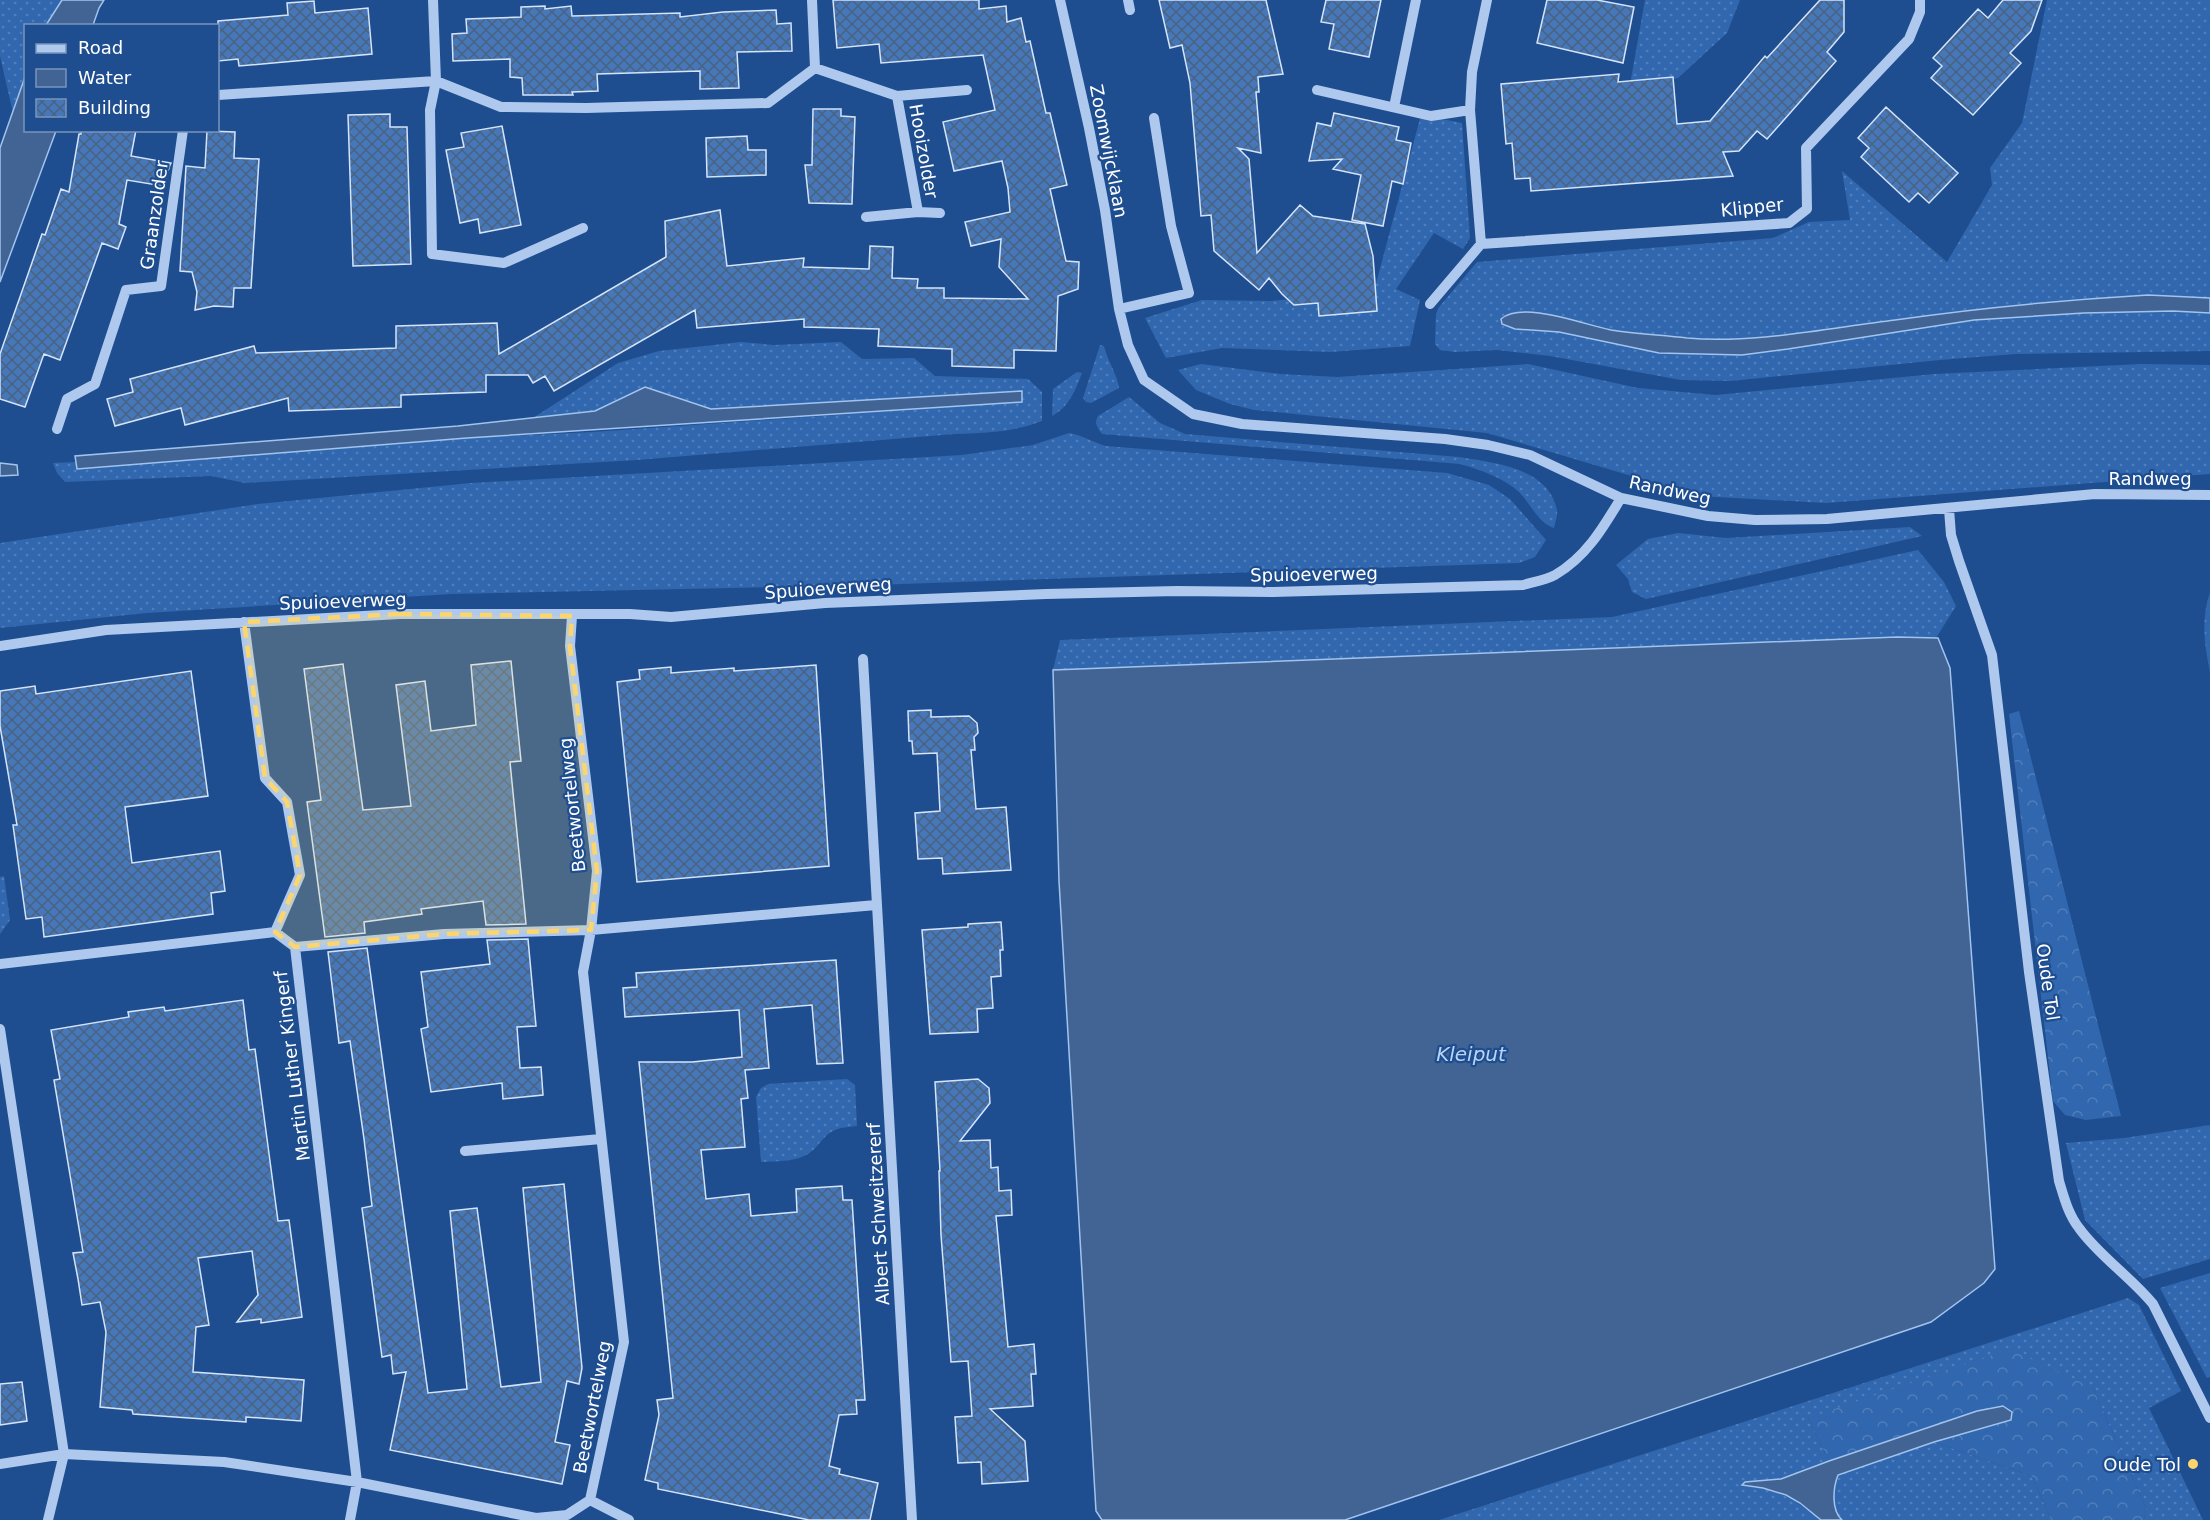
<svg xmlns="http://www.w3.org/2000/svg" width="2210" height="1520" font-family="'DejaVu Sans',sans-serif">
	<defs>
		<pattern id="grass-dots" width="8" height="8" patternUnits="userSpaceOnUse" patternTransform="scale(1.5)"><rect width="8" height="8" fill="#3167ae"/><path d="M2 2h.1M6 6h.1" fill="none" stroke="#507eba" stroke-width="1.8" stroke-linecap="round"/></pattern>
		<pattern id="forest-crowns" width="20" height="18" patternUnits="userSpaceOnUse" patternTransform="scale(1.5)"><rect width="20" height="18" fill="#3167ae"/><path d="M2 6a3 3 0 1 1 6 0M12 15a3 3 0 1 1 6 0" fill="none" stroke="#507eba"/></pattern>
		<pattern id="building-cross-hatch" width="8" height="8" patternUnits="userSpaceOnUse" patternTransform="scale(1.5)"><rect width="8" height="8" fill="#4677b8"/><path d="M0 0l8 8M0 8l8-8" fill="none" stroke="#496282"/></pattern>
	</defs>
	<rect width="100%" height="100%" fill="#1e4e90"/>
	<path fill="url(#grass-dots)" d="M0 0H62L46 25 26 26 25 77 13 113 0 56Z
		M1645 0H1740L1727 33 1678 78 1629 90Z
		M2047 0H2210V351L2016 354 1940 360 1730 381 1681 380 1550 356 1497 350 1455 352 1440 350 1435 344 1436 314 1439 307 1477 262 1773 238 1809 222 1850 220 1842 171 1947 262 1992 185 1990 168 2022 123Z
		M1421 115 1462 123 1470 238 1463 249 1434 233 1396 289 1420 300 1410 346 1331 352 1222 348 1166 358 1145 318 1202 300 1271 301 1374 291Z
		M741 342 774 345 841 342 862 359 914 358 935 376 1028 379 1042 392V421C1014 432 985 433 955 434L637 460 245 483 211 476 65 482 57 473 53 463 76 462 77 469 467 438 593 432 1022 402V391L711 409 645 387 595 411 533 418 618 363 659 351Z
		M1100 345 1104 346C1107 360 1118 376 1119 388L1091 403 1086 402 1083 398Z
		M1201 364 1281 374 1337 377 1528 364 1638 388 1716 395 1934 374 2141 364 2210 365V474L1826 503 1699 496 1487 433 1254 410 1230 404 1196 390 1178 370Z
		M1077 372 1082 373C1075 391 1069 407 1052 416L1053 389Z
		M1129 397 1160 423 1185 434 1459 457C1494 463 1548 467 1557 510 1558 515 1555 523 1554 528 1539 524 1530 503 1519 492 1503 477 1480 470 1460 464L1102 434C1097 427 1094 423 1098 416Z
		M1069 433C1082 435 1092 442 1106 446L1447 473 1489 485 1510 499 1546 540 1535 557 1519 563 871 585 451 594 147 613 0 628V543L258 504 471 483 962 455 1033 445Z
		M1910 527 1922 536 1646 599 1632 592 1628 579 1616 565 1648 539 1678 533 1726 538Z
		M1918 550 1944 582 1956 606 1936 638 1897 637 1053 670 1060 640 1612 617Z
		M2210 592V672C2204 644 2201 619 2210 592Z
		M4 876 10 920 0 934V877Z
		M847 1079 855 1085 857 1126C849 1127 840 1127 833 1131 821 1137 817 1151 804 1156 791 1162 775 1161 761 1162L756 1097 761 1088 768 1084Z
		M2210 1125V1259L2143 1279 2085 1220 2066 1143 2124 1138Z
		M2210 1273V1377L2207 1378 2160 1288Z
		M2128 1298 2139 1305 2181 1391 2149 1408 2203 1520H2144L2146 1508 2093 1388 1808 1418 1829 1461 1781 1479 1745 1482 1742 1485C1750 1488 1758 1487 1766 1489 1788 1495 1803 1506 1821 1520H1439Z
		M1934 1442 2032 1476 2051 1520H1842C1831 1510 1833 1489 1838 1475Z"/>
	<path fill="url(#forest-crowns)" d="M2019 711 2121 1116 2086 1120 2065 1115 2053 1101 2009 714Z
		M2010 1349 2093 1388 2146 1508 2144 1520H2051L2032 1476 1934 1442 2011 1420 2003 1406 1977 1411 1829 1461 1808 1418Z"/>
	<path fill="#426494" stroke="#a1c4ef" stroke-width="1.5" d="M62 0H104L99 8 93 25H46Z
		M25 77 26 130 56 131 0 282V148Z
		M2148 295 2210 298V313L2173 311 2084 313 1974 320 1788 349 1742 355 1659 353 1559 332 1515 329 1502 324 1501 319C1522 300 1585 325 1611 330 1636 334 1662 335 1687 338 1753 344 1829 328 1895 320 1979 308 2063 300 2148 295Z
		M645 387 711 409 1022 391V402L467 438 77 469 75 456 458 426 595 411Z
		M0 463 17 465 18 475 0 476Z
		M1897 637 1938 638 1950 668 1995 1269 1984 1283 1931 1322 1345 1520H1102L1096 1511 1059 881 1053 670Z
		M2003 1406 2012 1412 2011 1420 1934 1442 1838 1475C1833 1488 1831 1510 1842 1520H1821L1800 1503 1786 1495 1763 1488 1742 1485 1745 1482 1781 1479 1829 1461 1977 1411Z"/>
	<path fill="url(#building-cross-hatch)" stroke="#d4e4fa" stroke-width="1.5" d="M833 0H979V9L1006 6 1007 22 1021 18 1026 42 1030 41 1046 113H1050L1067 185 1050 189 1066 261 1079 262 1078 289 1058 296 1056 351 1014 350V368L952 366V349L878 346 879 329 804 327V319L697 328 695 310 554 391 545 376 533 383 528 375H486V392L401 395V407L289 411 288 398 185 425 181 408 115 426 107 399 133 392 130 379 254 346 256 353 396 348V326L497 323 499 354 666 257 665 221 720 210 727 266 804 258 803 267 869 269 870 246 893 247 892 278 918 279 917 288H944V298L1028 299 999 267 1001 239 971 246 965 222 1010 212 1008 188 1002 161 954 171 943 122 995 110 983 55 881 63 879 44 837 48Z
		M1159 0H1266L1283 74 1258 77 1259 92H1256L1261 153 1238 148 1249 159 1257 253 1300 205 1313 216 1365 224 1373 256 1377 311 1319 316 1318 303 1294 305 1282 294 1269 278 1259 290 1214 251 1211 215 1201 216 1190 83 1182 45 1170 48Z
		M1326 0H1381L1369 57 1329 49 1334 24 1321 22Z
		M1547 0H1597L1634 7 1623 63 1537 43Z
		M1820 0H1844V32L1827 52 1836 61 1767 139 1757 131 1739 151 1723 152 1733 176 1531 191 1530 178 1515 179 1512 143 1506 144 1501 84 1619 74 1618 82 1673 77 1677 124 1710 121 1765 56 1767 58Z
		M2003 0H2042L2031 31 2010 53 2021 63 1973 115 1931 78 1942 66 1933 58 1978 9 1988 18Z
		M314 1 315 13 368 8 372 54 239 66 238 59 218 61V21L288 15 287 3Z
		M545 6V9L571 6 572 16 680 13V17L723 12 776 10 777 24 791 23 792 51 737 52 739 88 700 89V71L597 74 598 91 572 92 573 95H523L522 78 510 77V59L453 61 452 34 467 33 466 19 521 17V7Z
		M1886 107 1958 173 1929 203 1918 193 1909 202 1861 157 1869 148 1858 138Z
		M813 109H841V116L855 117 852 204 809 203 805 165H812Z
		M1334 113 1399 127 1396 140 1411 143 1403 184 1392 181 1383 226 1352 220 1361 175 1333 169 1342 159 1309 161 1317 123 1331 126Z
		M390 114V127H407L411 264 353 266 348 115Z
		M502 126 521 225 480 233 478 219 460 223 446 150 464 147 461 133Z
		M81 130H136L131 156 171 163 170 165 163 186 127 180 119 224 126 227 118 249 102 243 60 360 44 354 25 407 0 399V354L42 234 45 235 61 189 69 192 79 134H81Z
		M207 131 235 132 234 158 259 159 251 288H234L233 307 214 306 195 310 197 292 192 272 180 271 186 166 205 168Z
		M747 136 748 150H766V175L707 177 706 138Z
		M511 661 521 761 510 762 526 924 486 925 483 901 421 909 422 914 364 922 365 933 325 937 307 802 321 800 304 669 343 664 363 810 411 806 396 685 425 681 431 731 476 725 471 665Z
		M816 665 829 866 637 882 617 682 640 679 639 670 671 667V673L734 668V671Z
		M191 671 208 796 125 807 132 863 220 851 225 891 211 893 213 914 44 937 42 917 26 919 13 825H17L0 726V691L35 686 36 694Z
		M931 710V717L969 716 977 723 978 733 974 737 975 750H971L976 809 1006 807 1011 870 943 874 942 858 918 859 915 813 940 811 937 753 913 754 912 741H909L908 711Z
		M1001 922 1003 950H1000L1001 976 991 977 993 1008 977 1009 978 1032 930 1034 922 930 968 927V924Z
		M528 939 536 1026 517 1027 520 1068 541 1067 543 1095 503 1099 502 1083 431 1092 421 1029 428 1027 421 972 490 964 487 940Z
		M367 948 428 1393 467 1389 450 1211 477 1208 501 1387 541 1382 523 1188 564 1184 582 1368 579 1384 567 1381 555 1442 570 1445 562 1484 390 1450 406 1372 393 1374 391 1355 382 1357 362 1208 372 1206 364 1139 350 1041 339 1043 328 952Z
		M836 960 843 1063 817 1064 812 1005 764 1009 769 1068 745 1070 748 1098 741 1099 745 1147 701 1150 706 1199 749 1194 751 1216 797 1212 796 1189 842 1186 843 1200H852L865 1400H856L857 1414 839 1415 829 1466 840 1469 839 1474 878 1483 870 1520H809L658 1489V1483L645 1480 659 1415 657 1400 673 1398 639 1062H692L742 1057 739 1010 625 1017 623 988 637 987 636 973Z
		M243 1000 249 1050 255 1049 278 1221 289 1220 302 1317 261 1323V1319L237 1322 258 1295 252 1251 198 1258 209 1325 196 1327 193 1372 304 1380 301 1421 246 1417V1422L175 1417 133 1414 132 1410 100 1407 106 1332 100 1302 82 1305 78 1279 73 1253 83 1252 54 1080 60 1079 51 1030 129 1017 128 1012 164 1007 165 1011Z
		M978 1079 989 1088 990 1103 960 1141 990 1140 991 1168 998 1167 999 1191 1011 1190 1012 1215 996 1216 1008 1347 1034 1344 1036 1374H1031L1033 1406 990 1409 1025 1441 1028 1481 982 1484 981 1462 958 1463 955 1417 972 1416 968 1361 951 1362 941 1235 939 1171H940L935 1082Z
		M22 1382 27 1421 0 1425V1384Z"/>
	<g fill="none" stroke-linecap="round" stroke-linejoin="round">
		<path stroke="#aec9ed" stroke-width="10" d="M433 0 436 81 430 110 432 254 504 263 583 228
			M812 0 815 68
			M1060 0 1089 128 1105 210 1119 309 1128 345 1144 380 1193 414 1242 424 1445 439 1488 445 1530 455 1621 498 1708 516 1755 520 1827 519 2095 494 2210 495
			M1128 0 1130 10
			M1317 90 1431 116 1470 110
			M218 95 436 81 501 107 586 108 768 103 815 68 897 96
			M1394 107 1416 0
			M918 212 897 96 967 90
			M866 217 918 212 940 213
			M1481 244 1470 110 1472 72 1487 0
			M1430 304 1481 244 1789 223 1807 209 1806 148 1909 39 1920 12V0
			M1119 309 1189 293 1171 226 1154 118
			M57 429 67 399 95 384 126 290 161 286 183 130
			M1949 509 1951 535 1959 561 1992 655 2029 972 2059 1181C2064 1197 2068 1214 2079 1228 2099 1256 2131 1277 2153 1304L2210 1418
			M244 622 265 778 287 802 300 875 275 932
			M0 646 106 630 400 614H630L671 617 825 603 1046 594 1177 591 1273 592 1523 585C1533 582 1546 580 1555 575 1586 557 1603 528 1621 498
			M863 659 912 1520
			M295 947 444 934 591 930 876 905
			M0 964 275 932 295 947 357 1482 350 1520
			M0 1029 64 1454 48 1520
			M465 1151 601 1139
			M0 1464 64 1454 224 1462 357 1482 536 1518 567 1515 590 1500 624 1342 583 972 591 930 597 871 570 646 572 616
			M590 1500 629 1520"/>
	</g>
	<path fill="#fcd66d" fill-opacity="0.2" stroke="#fcd66d" stroke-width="4.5" stroke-dasharray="12 8" stroke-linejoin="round" d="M400 614 572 616 570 646 597 871 591 930 444 934 295 947 275 932 300 875 287 802 265 778 244 622Z"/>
	<circle fill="#fcd66d" stroke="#1e4e90" stroke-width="2" cx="2193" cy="1464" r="6"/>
	<g text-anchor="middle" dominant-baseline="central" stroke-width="4.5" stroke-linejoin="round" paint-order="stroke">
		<g font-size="18" fill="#fff" stroke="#1e4e90">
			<text transform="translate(924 151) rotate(80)">Hooizolder</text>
			<text transform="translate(1109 151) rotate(79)">Zoomwijcklaan</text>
			<text transform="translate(1752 207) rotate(-6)">Klipper</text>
			<text transform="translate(154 215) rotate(-82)">Graanzolder</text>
			<text x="2150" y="478">Randweg</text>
			<text transform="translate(1670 490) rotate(12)">Randweg</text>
			<text transform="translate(1314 574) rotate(-1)">Spuioeverweg</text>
			<text transform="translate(828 588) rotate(-4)">Spuioeverweg</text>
			<text transform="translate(343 601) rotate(-2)">Spuioeverweg</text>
			<text transform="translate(572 805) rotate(-96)">Beetwortelweg</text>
			<text transform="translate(2048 982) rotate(82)">Oude Tol</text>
			<text transform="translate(292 1066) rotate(-97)">Martin Luther Kingerf</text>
			<text transform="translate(878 1214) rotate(-93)">Albert Schweitzererf</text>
			<text transform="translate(592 1407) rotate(-79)">Beetwortelweg</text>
		</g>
		<g font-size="18" fill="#fff" stroke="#1e4e90" text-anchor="end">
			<text x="2181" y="1464">Oude Tol</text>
		</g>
		<g font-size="20" font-style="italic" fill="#bad4f4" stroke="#1e4e90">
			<text x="1471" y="1054">Kleiput</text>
		</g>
	</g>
	<rect x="24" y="24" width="195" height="108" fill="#1e4e90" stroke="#7895bc" stroke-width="1.5"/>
	<rect x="36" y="44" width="30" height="9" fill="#aec9ed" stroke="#7895bc" stroke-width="1.5"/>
	<text x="78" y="54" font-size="18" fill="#ffffff">Road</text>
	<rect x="36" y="69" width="30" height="18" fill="#426494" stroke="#7895bc" stroke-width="1.5"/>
	<text x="78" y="84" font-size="18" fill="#ffffff">Water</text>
	<rect x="36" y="99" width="30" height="18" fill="url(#building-cross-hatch)" stroke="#7895bc" stroke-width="1.5"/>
	<text x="78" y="114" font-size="18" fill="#ffffff">Building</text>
</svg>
